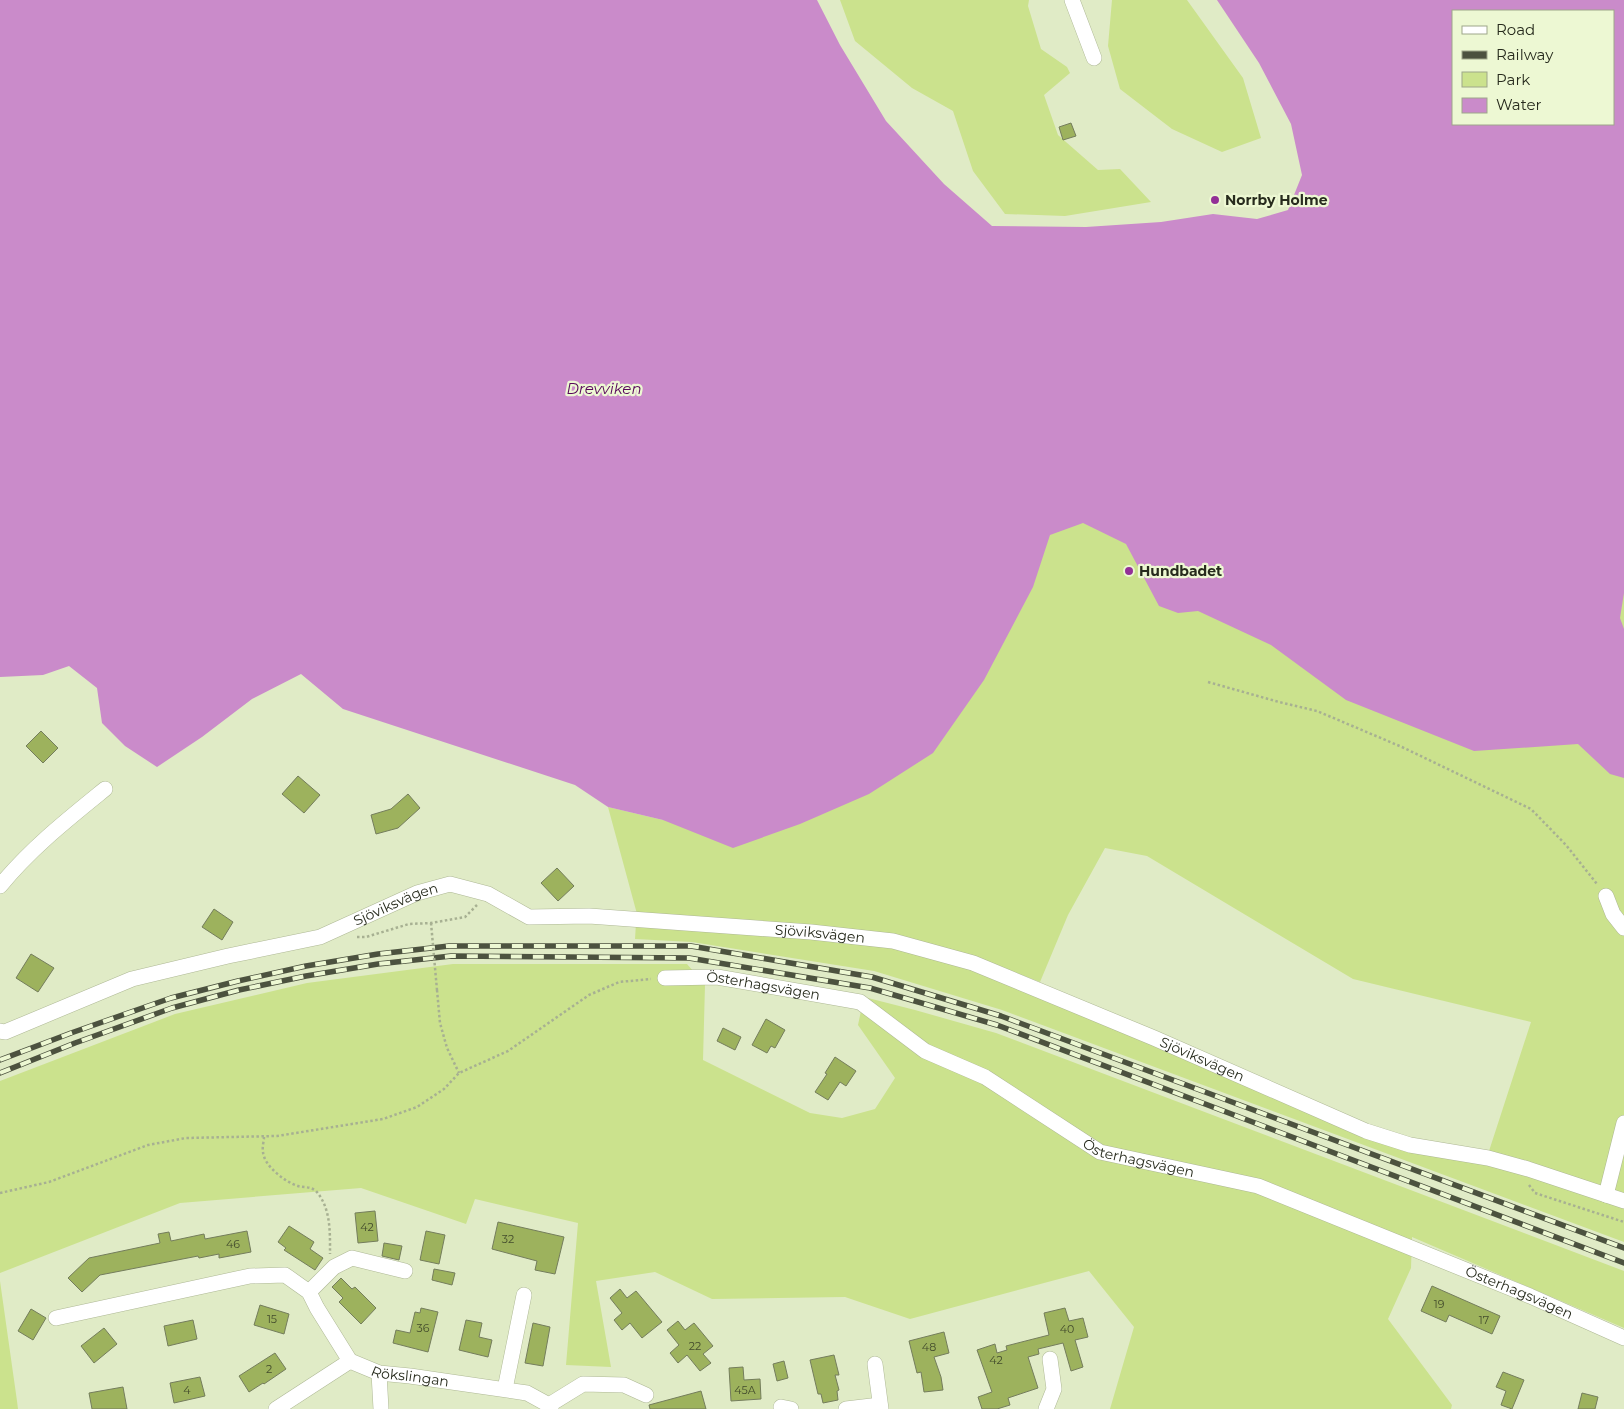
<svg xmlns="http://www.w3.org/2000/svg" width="1624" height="1409" font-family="Montserrat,sans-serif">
	<rect width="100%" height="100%" fill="#e0ebc6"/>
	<path fill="#cbe28d" d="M840 0H1029L1028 6 1041 49 1067 67 1070 73 1044 95 1058 135 1098 170 1120 169 1151 202 1065 216 1005 214 973 171 953 111 912 88 855 41Z
		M1112 0H1187L1243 78 1261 138 1222 152 1172 129 1120 89 1108 46Z
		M1624 273V1195L1489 1151 1531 1022 1353 979 1147 856 1105 848 1068 915 1040 982 973 956 637 914 608 807 663 820 633 306Z
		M636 923 890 944 971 967 1364 1134 1487 1162 1624 1205V1242L1002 1010 874 971 692 942 635 939Z
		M453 964H687L705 985 703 1060 810 1113 842 1118 875 1109 895 1078 858 1025 864 997 915 1010 996 1033 1624 1271V1328L1412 1237 1411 1268 1388 1319 1452 1405 1451 1409H1110L1134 1327 1089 1271 910 1319 845 1297 712 1299 655 1272 596 1281 611 1367 566 1365 578 1223 475 1199 466 1224 361 1188 180 1203 0 1273V1081L175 1014 307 983Z
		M0 1281 17 1401 18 1409H0Z"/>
	<path fill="#ca8bca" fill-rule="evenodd" d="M0 0H817L840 45 886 121 944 184 992 226 1086 227 1161 222 1213 214 1257 219 1288 210 1302 175 1291 124 1259 63 1217 0H1624V593L1620 618 1624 629V778L1610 774 1578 744 1474 751 1346 700 1271 645 1198 611 1178 613 1159 606 1126 544 1083 523 1050 535 1033 587 984 680 933 753 869 794 800 824 733 848 663 820 608 807 575 785 343 709 301 674 252 699 202 737 157 767 125 746 102 723 97 688 69 666 43 675 0 677ZM1453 11H1613V124H1453Z"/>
	<path fill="#9db25d" stroke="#747d5c" d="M1071 123 1076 136 1063 140 1059 127Z
		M41 731 58 748 43 763 26 746Z
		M298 776 320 795 304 813 282 794Z
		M408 794 420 808 398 828 376 834 371 815 391 809Z
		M557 868 574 886 558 901 541 883Z
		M214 909 233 922 222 940 202 927Z
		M31 954 54 968 38 992 16 978Z
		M766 1019 785 1030 775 1048 771 1046 767 1053 752 1045Z
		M723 1028 741 1037 735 1050 717 1041Z
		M835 1057 856 1071 846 1086 840 1082 828 1100 815 1092 827 1074 825 1073Z
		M375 1211 378 1241 358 1243 355 1213Z
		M498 1222 564 1237 555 1274 535 1270 537 1261 492 1249Z
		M289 1226 314 1242 310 1249 323 1258 315 1270 284 1250 286 1248 278 1242Z
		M247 1231 251 1252 219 1258V1254L199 1258 198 1256 100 1275 82 1292 68 1278 89 1258 160 1243 158 1234 169 1232 171 1241 204 1234 205 1239Z
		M426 1231 445 1235 439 1264 420 1260Z
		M384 1243 402 1246 399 1260 382 1256Z
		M434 1269 455 1273 452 1285 432 1280Z
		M341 1278 352 1289 355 1287 376 1308 361 1324 339 1302 343 1298 332 1287Z
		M1432 1286 1500 1316 1492 1334 1449 1315 1446 1322 1421 1311Z
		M620 1289 627 1298 636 1291 662 1322 642 1338 630 1323 622 1330 614 1320 622 1313 610 1298Z
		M260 1305 289 1314 284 1334 254 1325Z
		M421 1308 438 1312 428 1352 393 1343 396 1330 410 1333 415 1312 420 1313Z
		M1065 1308 1069 1321 1083 1318 1088 1337 1075 1340 1083 1367 1071 1371 1063 1343 1038 1349 1039 1354 1028 1357 1038 1388 1008 1398 1010 1405 997 1409H982L978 1397 992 1392 977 1350 995 1344 997 1353 1007 1350 1006 1346 1049 1335 1044 1313Z
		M31 1309 46 1318 33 1340 18 1331Z
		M193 1320 197 1339 168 1346 164 1326Z
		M466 1320 482 1323 479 1337 492 1340 488 1357 459 1350Z
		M678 1321 685 1330 694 1323 713 1346 703 1354 711 1363 700 1371 687 1355 678 1363 670 1353 679 1345 667 1330Z
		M533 1323 550 1327 543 1366 525 1363Z
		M104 1328 117 1344 94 1363 81 1346Z
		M944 1332 949 1353 934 1357 941 1377 943 1390 924 1392 921 1372 917 1373 909 1341Z
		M275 1353 286 1369 264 1384 263 1383 249 1392 239 1376Z
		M834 1355 839 1375H835L839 1390 837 1391 838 1400 823 1403 821 1394H818L810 1360Z
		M784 1361 788 1378 777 1381 773 1364Z
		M743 1367 744 1380 760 1379 761 1399 731 1401 729 1368Z
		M1503 1372 1524 1380 1512 1409 1501 1405 1506 1391 1496 1387Z
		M200 1377 205 1396 174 1403 170 1383Z
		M123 1387 127 1409H92L89 1393Z
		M701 1391 706 1409H650L649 1405Z
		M1582 1393 1598 1397 1595 1409H1578Z"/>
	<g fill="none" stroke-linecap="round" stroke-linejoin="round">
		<g stroke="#aeb895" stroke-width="16">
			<g id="minor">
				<path d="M1072 0 1094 58"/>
				<path d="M0 886C30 849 68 819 105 789"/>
				<path d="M1606 896 1613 914 1624 928"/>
				<path id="s1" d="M665 978 717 977 860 1002 925 1051 985 1077 1100 1152 1258 1186 1530 1296 1624 1338"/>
				<path id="s2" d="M0 1031 5 1032 132 979 228 956 320 937 417 893 450 884 488 894 529 917 589 916 811 932 893 941 973 963 1154 1038 1366 1131 1410 1145 1488 1158 1528 1169 1624 1201"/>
				<path d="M1606 1195 1624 1123"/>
				<path d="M309 1292 334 1267 352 1258 405 1271"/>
				<path id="s3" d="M56 1318 250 1276 285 1275 309 1292 317 1308 350 1361 379 1373 410 1376 527 1393 549 1405 551 1409"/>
				<path d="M875 1364 881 1409"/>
				<path d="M379 1373 381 1409"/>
				<path d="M505 1389 524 1295"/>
				<path d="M549 1405 583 1384 624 1385 646 1395"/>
				<path d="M781 1407 791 1409"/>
				<path d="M276 1409 350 1361"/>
				<path d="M846 1409 880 1405"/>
				<path d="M1046 1409 1054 1389 1050 1359"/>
			</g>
		</g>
		<path stroke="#a7b092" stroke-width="2.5" stroke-dasharray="2.5 2.5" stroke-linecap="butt" d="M1208 682 1279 702 1317 711 1402 747 1531 809 1566 845 1597 884
			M357 937H366L409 924 431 923 465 917 477 905
			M437 990 440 1023 447 1048 459 1073
			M264 1137C264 1141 262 1147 263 1152 264 1166 285 1182 298 1186 304 1188 310 1186 316 1191 331 1208 330 1232 330 1254
			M1529 1185 1535 1193 1624 1222
			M0 1193 49 1182 148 1145 186 1138 277 1136 383 1119 417 1107 444 1089 459 1073 508 1051 589 995 619 982 651 979"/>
		<use href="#minor" stroke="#fff" stroke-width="15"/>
		<g stroke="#4c523f" stroke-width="5.5">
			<path id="rail" d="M0 1060 71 1033 171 998 238 981 306 966 378 954 449 946H691L872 977 1001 1016 1624 1248
				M0 1073 75 1043 172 1008 239 990 306 976 378 964 451 956 689 958 870 988 997 1025 1624 1263"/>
		</g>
		<use href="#rail" stroke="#edf8d3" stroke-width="4" stroke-dasharray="11" stroke-linecap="butt"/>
		<path stroke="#a7b092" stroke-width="2.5" stroke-dasharray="2.5 2.5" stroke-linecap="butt" d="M431 923 437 990"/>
	</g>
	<g fill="#933097" stroke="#edf8d3" stroke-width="2">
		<circle cx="1215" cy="200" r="5"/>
		<circle cx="1129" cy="571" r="5"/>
	</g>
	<g text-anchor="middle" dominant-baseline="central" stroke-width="4.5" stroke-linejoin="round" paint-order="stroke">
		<g font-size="11" fill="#444d2d">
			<text x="367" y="1227">42</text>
			<text x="508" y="1239">32</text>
			<text x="233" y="1244">46</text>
			<text x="1439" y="1304">19</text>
			<text x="272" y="1319">15</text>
			<text x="1484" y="1320">17</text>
			<text x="423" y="1328">36</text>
			<text x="1067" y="1329">40</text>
			<text x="695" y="1346">22</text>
			<text x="929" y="1347">48</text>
			<text x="996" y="1360">42</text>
			<text x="269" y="1369">2</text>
			<text x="187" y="1390">4</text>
			<text x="745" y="1390">45A</text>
		</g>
		<g font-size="14" font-weight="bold" fill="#272b1d" stroke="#edf8d3" text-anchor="start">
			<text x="1225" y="200">Norrby Holme</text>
			<text x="1139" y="571">Hundbadet</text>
		</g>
		<g font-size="14" fill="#272b1d" stroke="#edf8d3">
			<text stroke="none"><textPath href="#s2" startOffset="418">Sjöviksvägen</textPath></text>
			<text stroke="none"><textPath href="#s2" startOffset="854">Sjöviksvägen</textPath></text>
			<text stroke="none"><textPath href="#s1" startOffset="99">Österhagsvägen</textPath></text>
			<text stroke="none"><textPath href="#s2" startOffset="1259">Sjöviksvägen</textPath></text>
			<text stroke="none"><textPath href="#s1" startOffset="520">Österhagsvägen</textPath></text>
			<text stroke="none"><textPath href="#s1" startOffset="925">Österhagsvägen</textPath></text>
			<text stroke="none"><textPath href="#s3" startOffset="406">Rökslingan</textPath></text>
		</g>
		<g font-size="15" font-style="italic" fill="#560659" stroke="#edf8d3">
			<text x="604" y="388">Drevviken</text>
		</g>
	</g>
	<rect x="1452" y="10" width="162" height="115" fill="#edf8d3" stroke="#9ea68a"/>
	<rect x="1462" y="26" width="25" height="8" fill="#ffffff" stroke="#9ea68a"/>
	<text x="1496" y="35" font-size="15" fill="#272b1d">Road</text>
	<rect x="1462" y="51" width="25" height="8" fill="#4c523f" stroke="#9ea68a"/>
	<text x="1496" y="60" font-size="15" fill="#272b1d">Railway</text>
	<rect x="1462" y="72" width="25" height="15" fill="#cbe28d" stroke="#9ea68a"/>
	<text x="1496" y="85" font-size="15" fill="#272b1d">Park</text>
	<rect x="1462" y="98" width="25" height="15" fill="#ca8bca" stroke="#9ea68a"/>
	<text x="1496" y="110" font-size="15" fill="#272b1d">Water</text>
</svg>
